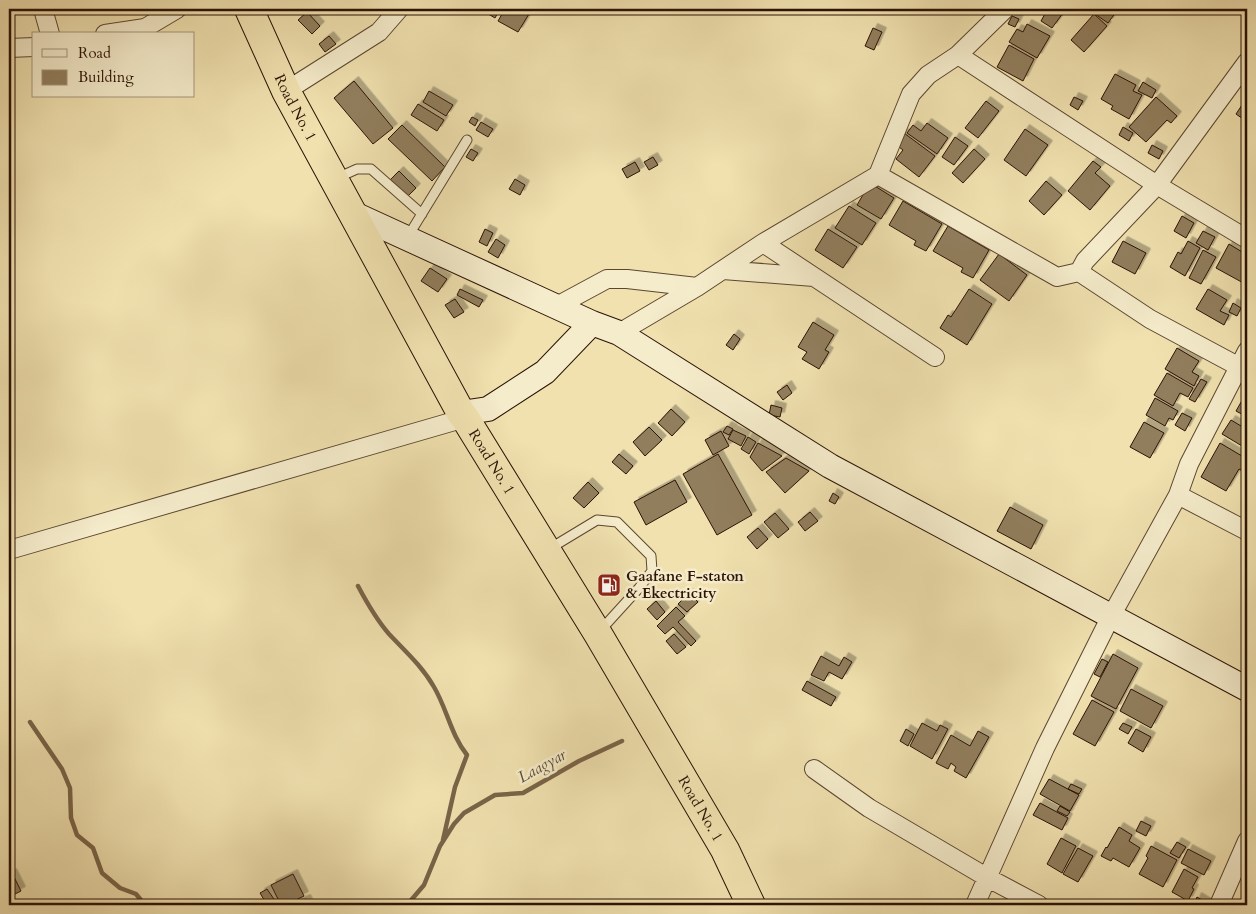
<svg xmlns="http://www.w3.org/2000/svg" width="1256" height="914" font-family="Cardo,serif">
	<defs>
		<filter id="shadow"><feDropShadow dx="4.5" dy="-4.5" stdDeviation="0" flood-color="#0004"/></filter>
	</defs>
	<rect width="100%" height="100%" fill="#f0e1af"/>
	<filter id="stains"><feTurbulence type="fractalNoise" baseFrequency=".004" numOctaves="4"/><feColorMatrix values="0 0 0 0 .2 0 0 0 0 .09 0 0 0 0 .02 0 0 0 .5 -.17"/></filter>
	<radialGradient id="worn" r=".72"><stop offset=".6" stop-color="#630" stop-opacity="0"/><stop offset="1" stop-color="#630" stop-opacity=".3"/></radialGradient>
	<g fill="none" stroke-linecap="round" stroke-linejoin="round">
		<path stroke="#796448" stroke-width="4.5" d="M358 586C367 603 376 619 389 634 405 651 422 666 434 687 447 709 451 735 467 755L455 787 443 840
			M30 722 62 769 70 788 71 818 77 835 93 848 102 873 120 888 136 894 145 905
			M407 905 424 885 440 846 454 824 464 813 495 795 523 793 579 761 622 741"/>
	</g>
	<path fill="#917e5d" stroke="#2b1205" filter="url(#shadow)" d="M480 9H500L495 18Z
		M505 9H532L518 32 498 21Z
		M1044 9H1058L1063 13 1052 28 1041 21 1046 12 1043 10Z
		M1099 9H1112L1116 12 1108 23 1095 14Z
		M307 12 320 26 312 34 298 20Z
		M1094 14 1107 26 1084 52 1071 40Z
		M1012 16 1019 19 1015 27 1008 24Z
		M1027 24 1050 36 1037 58 1009 42 1017 29 1023 32Z
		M873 28 882 32 874 50 865 46Z
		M329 36 336 44 325 52 319 44Z
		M1009 45 1034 59 1023 81 997 67Z
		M1115 74 1136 85 1133 91 1142 95 1129 119 1111 109 1113 106 1101 99Z
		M354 81 393 128 373 144 334 98Z
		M1143 82 1156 90 1152 98 1138 91Z
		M429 91 453 105 446 116 423 102Z
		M1074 97 1083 101 1078 110 1070 105Z
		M1156 97 1177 116 1171 123 1167 120 1146 142 1129 127Z
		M986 101 999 111 978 138 965 128Z
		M418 104 444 120 437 131 411 115Z
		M1242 105 1247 109V114L1243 119 1236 114Z
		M472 117 478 120 475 126 469 122Z
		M481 122 493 129 488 137 476 130Z
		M927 123 948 138 937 154 907 133 913 125 921 131Z
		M402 125 445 167 432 181 388 139Z
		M1123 127 1133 133 1129 141 1119 135Z
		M1025 129 1048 145 1026 176 1004 160Z
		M904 133 935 156 919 177 896 159 903 150 895 144Z
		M955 137 968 146 954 165 942 157Z
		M1152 145 1163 151 1159 159 1148 153Z
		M471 149 478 153 473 161 466 157Z
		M974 149 985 159 963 183 952 173Z
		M653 157 658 165 649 170 644 162Z
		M1093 161 1101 167 1095 173 1110 186 1090 210 1068 191Z
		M635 162 640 171 627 178 622 169Z
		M399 171 416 188 407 197 390 180Z
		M515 179 525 185 520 195 509 189Z
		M1046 181 1062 195 1044 215 1029 201Z
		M870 183 894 198 881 219 857 205Z
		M903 201 942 224 926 251 914 245 916 241 889 225Z
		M849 206 876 223 862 245 835 228Z
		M1182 216 1194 223 1186 238 1174 231Z
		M948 226 989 250 973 278 961 272 963 268 933 251Z
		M485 229 493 233 487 246 479 242Z
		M828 229 857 247 843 268 815 250Z
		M1203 231 1215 237 1208 250 1196 243Z
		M496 239 505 245 498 258 488 252Z
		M1123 241 1146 253 1135 274 1112 262Z
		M1188 241 1200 248 1185 276 1170 267 1178 252 1181 254Z
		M1229 244 1247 255V267L1245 272 1247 274V285L1216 268Z
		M1203 250 1216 257 1201 284 1189 278Z
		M999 254 1027 275 1009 301 980 280Z
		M430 268 447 279 438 292 421 281Z
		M460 289 483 300 479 307 457 295Z
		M969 289 992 304 967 345 940 328 948 315 951 317Z
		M1208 289 1227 300 1220 311 1229 315 1224 325 1196 309Z
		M455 299 464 312 454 318 445 305Z
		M1233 303 1241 308 1237 316 1229 312Z
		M813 322 834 335 825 350 829 352 819 369 802 359 807 352 798 347Z
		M734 334 740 339 733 350 726 345Z
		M1177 348 1199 361 1192 372 1199 376 1194 386 1165 369Z
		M1167 373 1193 388 1188 397 1180 393 1173 406 1154 395Z
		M1201 379 1207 382 1195 402 1189 399Z
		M787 385 792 393 783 400 777 392Z
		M1244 397 1247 399V417L1236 411Z
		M1155 398 1178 411 1173 420 1169 418 1165 426 1146 415Z
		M771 405 782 408 780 417 769 415Z
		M671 409 685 422 672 436 658 423Z
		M1182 413 1192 418 1185 431 1175 425Z
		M1245 418 1247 419V449L1222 434 1231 420 1241 426Z
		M1144 422 1164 433 1150 458 1130 447Z
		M727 426 733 429 729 435 723 432Z
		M649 427 662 440 645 456 633 442Z
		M733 430 746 436 741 446 728 439Z
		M721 431 729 446 713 455 705 440Z
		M748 437 756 442 749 454 741 449Z
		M758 443 782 456 762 471 750 457Z
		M1220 443 1247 459 1246 473 1239 469 1226 491 1201 477Z
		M619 454 633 466 626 474 612 462Z
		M718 454 752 515 717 535 683 474Z
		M786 458 809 471 785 493 766 472Z
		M675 480 687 502 646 525 634 502Z
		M588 482 599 493 584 508 573 498Z
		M833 493 839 497 835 504 829 501Z
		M1010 507 1043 525 1031 549 997 531Z
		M810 512 818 521 805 531 798 522Z
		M775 513 789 529 778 538 764 522Z
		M758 528 768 539 757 549 747 537Z
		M689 593 698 602 687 612 678 604Z
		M656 601 665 612 657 620 647 609Z
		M676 607 685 616 678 622 696 641 691 646 673 627 665 634 657 626Z
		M674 634 686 647 677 654 666 641Z
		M1113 654 1138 668 1116 709 1091 696Z
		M821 656 839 666 844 657 852 662 842 679 829 672 824 681 811 675Z
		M1102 659 1108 662 1100 677 1094 674Z
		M807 681 836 697 831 706 802 690Z
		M1131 689 1163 706 1151 728 1120 711Z
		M1092 700 1114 712 1095 746 1073 734Z
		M922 723 937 731 940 725 948 729 932 759 910 746Z
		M1123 723 1132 727 1128 734 1119 729Z
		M906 729 914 734 908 746 900 741Z
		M1136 729 1151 737 1143 752 1128 743Z
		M978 731 989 737 966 778 954 771 956 767 951 763 948 769 936 763 951 735 970 746Z
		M1049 779 1079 795 1070 811 1040 794Z
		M1071 784 1082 789 1079 794 1068 789Z
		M1040 803 1068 818 1062 830 1033 815Z
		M1060 806 1070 812 1067 816 1057 811Z
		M1141 821 1151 826 1146 836 1136 831Z
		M1119 827 1132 835 1129 841 1140 848 1129 867 1113 858 1111 861 1101 856 1106 847 1107 848Z
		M1061 838 1076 846 1062 873 1047 864Z
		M1177 842 1186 847 1179 858 1170 853Z
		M1151 846 1177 860 1163 887 1139 874 1148 858 1146 856Z
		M1078 848 1093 856 1078 882 1063 874Z
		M1188 849 1211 861 1204 875 1181 863Z
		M1184 869 1198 877 1192 888 1194 889 1188 901 1172 892Z
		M12 873 21 891 9 897V875Z
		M293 874 304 896 285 905H281L271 885Z
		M267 889 278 905H267L260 893Z
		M1197 897 1207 903 1206 905 1194 904Z
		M306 899 309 905H290Z"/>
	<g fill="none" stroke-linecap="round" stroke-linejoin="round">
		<g stroke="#5c4630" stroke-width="11">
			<path id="lane" d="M337 178 357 169H371L422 214
				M407 238 467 140
				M549 549 597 520 617 522 651 556 652 571 639 588 599 632"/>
		</g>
		<g stroke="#5c4630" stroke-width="20">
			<path id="street" d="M43 9 50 34
				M105 34 145 28 177 9
				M9 48 34 47
				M958 55 1157 185 1247 239
				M286 91 379 32 399 9
				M878 175 911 94 928 75 958 55 1005 9
				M763 243 935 357
				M723 270 814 277
				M1079 272 1150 319 1247 371
				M557 306 607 279H627L697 287
				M619 333 697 287 763 243 878 175 1057 277 1079 272 1085 261 1157 185 1247 62
				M1178 495 1247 531
				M9 550 465 418
				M814 769 869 808 988 878 1039 905
				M975 905 1045 748 1109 620 1178 495 1189 464 1247 351
				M1219 905 1247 841"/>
		</g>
		<g stroke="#2b1205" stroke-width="26">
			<path id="secondary" d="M352 213 592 323 619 333 830 466 1247 689
				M461 413 488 409 545 372 592 323"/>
		</g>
		<g stroke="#2b1205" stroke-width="30">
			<g id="highway">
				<path id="s1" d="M249 9 286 91 461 413 465 418 598 634 725 850 751 905"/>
			</g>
		</g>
		<use href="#lane" stroke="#f5eccb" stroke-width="9"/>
		<use href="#street" stroke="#f5eccb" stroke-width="18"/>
		<use href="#secondary" stroke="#f5eccb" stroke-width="24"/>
		<use href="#highway" stroke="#f0e1af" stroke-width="28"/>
	</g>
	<defs>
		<g id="fuel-square" transform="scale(1.25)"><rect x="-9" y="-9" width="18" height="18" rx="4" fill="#8f2418" stroke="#f5eccb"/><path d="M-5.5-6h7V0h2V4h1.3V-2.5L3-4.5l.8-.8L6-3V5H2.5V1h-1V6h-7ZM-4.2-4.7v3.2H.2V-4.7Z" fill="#fff"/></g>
	</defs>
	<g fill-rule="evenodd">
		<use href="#fuel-square" x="609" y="585"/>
	</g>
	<g text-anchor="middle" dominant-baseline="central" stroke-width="5" stroke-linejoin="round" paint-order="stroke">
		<g font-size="15" fill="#2b1205" stroke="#f5eccb">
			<text stroke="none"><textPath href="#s1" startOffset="109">Road No. 1</textPath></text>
			<text stroke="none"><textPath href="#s1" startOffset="514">Road No. 1</textPath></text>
			<text stroke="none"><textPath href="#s1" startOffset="919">Road No. 1</textPath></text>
		</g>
		<g font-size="15" font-weight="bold" fill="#2b1205" stroke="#f5eccb" text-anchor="start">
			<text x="626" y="576">Gaafane F-staton<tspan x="626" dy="17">&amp; Ekectricity</tspan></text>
		</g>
		<g font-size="16" font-style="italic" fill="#5f4932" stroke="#f5eccb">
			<text transform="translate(542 766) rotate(-29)">Laagyar</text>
		</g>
	</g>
	<rect width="1256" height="914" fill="none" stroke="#f0e1af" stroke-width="30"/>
	<rect x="10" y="10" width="1236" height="894" fill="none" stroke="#2b1205" stroke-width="2.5"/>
	<rect x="15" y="15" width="1226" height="884" fill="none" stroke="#2b1205"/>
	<rect x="32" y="32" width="162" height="65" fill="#f5eccb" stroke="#a4957c"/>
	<rect x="42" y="49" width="25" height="8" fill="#f5eccb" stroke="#a4957c"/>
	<text x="78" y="58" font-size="15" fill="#2b1205">Road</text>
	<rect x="42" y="70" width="25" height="15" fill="#917e5d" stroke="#a4957c"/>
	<text x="78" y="82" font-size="15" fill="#2b1205">Building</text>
	<rect width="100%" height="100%" filter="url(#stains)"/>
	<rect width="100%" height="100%" fill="url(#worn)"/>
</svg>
